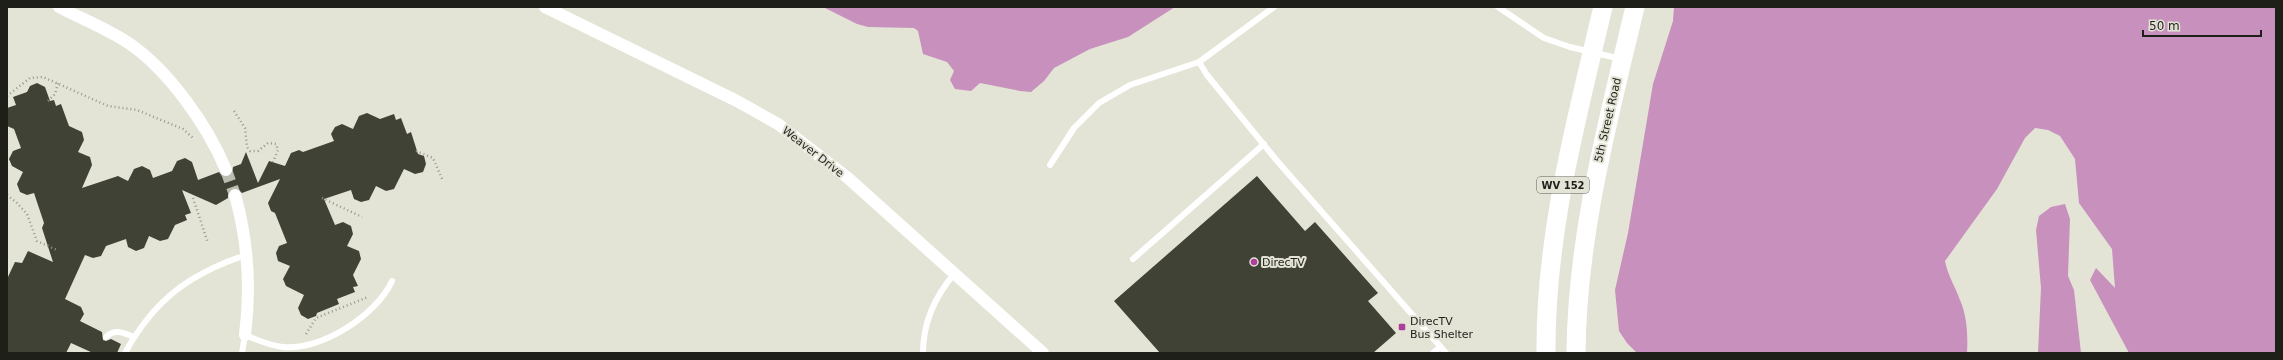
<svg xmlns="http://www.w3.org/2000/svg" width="2283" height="360" font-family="'DejaVu Sans',sans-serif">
	<rect width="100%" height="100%" fill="#e3e4d6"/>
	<path fill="#c890bc" d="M823 7H1175L1128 37 1090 49 1054 68 1044 81 1031 92 1020 91 980 83 971 91 955 89 950 80 954 71 947 62 923 54 918 31 914 28 868 27 857 24Z
		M1674 7H2276V353H2129L2090 280 2096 268 2115 288 2112 249 2079 203 2075 159 2060 136 2048 130 2035 128 2025 138 1997 189 1945 261C1948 276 1955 286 1960 300 1967 316 1968 335 1967 353H1637L1627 343 1619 331 1615 290 1628 233 1653 84 1673 21Z
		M2065 204 2070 219 2068 276 2074 290 2081 353H2038L2041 288 2036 230 2039 216 2051 207Z"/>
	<path fill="#404236" d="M37 83 45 87 50 101 54 100 56 106 61 104 69 126 82 132 84 140 78 152 90 157 92 165 82 188 118 176 128 181 134 169 142 166 150 170 153 178 172 171 177 161 185 158 192 162 198 180 219 172 222 176 229 177 232 174 233 167 241 164 246 152 258 183 269 161 285 166 291 153 299 150 303 152 334 141 331 134 335 127 342 124 353 129 359 116 367 113 380 119 394 114 396 120 401 118 407 134 411 132 418 154 424 156 426 164 423 172 415 174 404 169 394 189 386 191 376 186 369 200 361 202 354 199 351 190 324 199 335 225 343 222 351 226 353 234 347 246 359 251 361 259 353 275 358 286 353 287 355 292 337 299 339 304 317 313 316 316 308 319 301 315 298 308 304 295 286 286 283 279 290 266 278 261 276 253 279 246 287 243 275 213 271 211 268 203 280 179 242 193 237 188H233L228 193V198L216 205 182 190 191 213 185 215 187 220 175 225 168 239 160 241 149 236 144 248 136 251 128 247 126 239 106 246 101 256 93 258 85 255 65 299 81 307 84 314 80 321 102 332 103 340 106 341 111 339 121 344 117 353H93L71 343 66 353H7V279L15 262 22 263 28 251 53 262 42 228 44 223 34 193 27 195 20 192 17 184 23 172 12 166 9 159 13 151 21 148 14 129 7 126V108L16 105 13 97 27 92 30 86Z
		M1257 176 1305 231 1315 222 1378 293 1368 301 1396 333 1373 353H1160L1114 301Z"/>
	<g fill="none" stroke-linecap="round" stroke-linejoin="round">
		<path stroke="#bcbdb0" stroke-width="12" stroke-dasharray="12 6" stroke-linecap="butt" d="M226 170 235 195"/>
		<path stroke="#97988d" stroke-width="2.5" stroke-dasharray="1 3" stroke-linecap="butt" d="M7 96 30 78 43 77 108 106 137 110 183 129 193 138
			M48 101 55 94 58 83
			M234 111 245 128 247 147 250 151H258L268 143 276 144 278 150 273 162
			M416 151 433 158 443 181
			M7 195 17 203 27 214 37 241 57 250
			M193 198 208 243
			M322 198 362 217
			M306 334 316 318 368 297"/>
		<path stroke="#fff" stroke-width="6" d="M1498 7 1544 38 1570 47 1621 59
			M1199 62 1207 75 1278 162 1446 353
			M1050 165 1074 128 1099 103 1130 85 1199 62 1274 7
			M1133 259 1264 144
			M106 337C115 328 124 333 134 337
			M125 353C154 300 189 274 246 255
			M242 353 245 335C258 340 270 346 283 347 321 351 377 315 392 281
			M923 353C923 322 935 296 955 273
			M1433 353 1440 347"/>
		<path stroke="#fff" stroke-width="12" d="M59 7C82 19 108 29 130 44 169 71 208 126 226 170
			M545 7 737 101 778 124 848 178 1043 353
			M235 195C248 241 251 288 245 335"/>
		<path stroke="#fff" stroke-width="19" d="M1546 353C1545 235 1576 121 1603 7
			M1576 353C1577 235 1608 121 1635 7"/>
	</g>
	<g fill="#ad3e9c" stroke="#e3e4d6" stroke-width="1.5">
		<circle cx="1254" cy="262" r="4"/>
		<rect x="1398" y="323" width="8" height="8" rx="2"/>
	</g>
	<g text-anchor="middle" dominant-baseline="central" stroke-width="4" stroke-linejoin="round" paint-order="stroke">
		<rect fill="#e3e4d6" stroke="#5a5a52" stroke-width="1" x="1537" y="177" width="52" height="16" rx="3"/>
		<g font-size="10" font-weight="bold" fill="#1f1f1a">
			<text x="1563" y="185">WV 152</text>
		</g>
		<g font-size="11" fill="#1f1f1a" stroke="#e3e4d6">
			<text transform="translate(1608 120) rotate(-77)">5th Street Road</text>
			<text transform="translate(813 152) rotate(38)">Weaver Drive</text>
		</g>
		<g font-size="11" fill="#1f1f1a" stroke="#e3e4d6" text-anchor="start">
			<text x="1262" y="262">DirecTV</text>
			<text x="1410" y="321">DirecTV<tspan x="1410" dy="13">Bus Shelter</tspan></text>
		</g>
	</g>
	<rect width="2283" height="360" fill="none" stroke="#1f1f1a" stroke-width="16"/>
	<path d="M2143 30v6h118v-6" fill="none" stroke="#1f1f1a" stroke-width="2"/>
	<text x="2149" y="30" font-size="12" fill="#1f1f1a" stroke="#e3e4d6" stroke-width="3" paint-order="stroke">50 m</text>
</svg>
